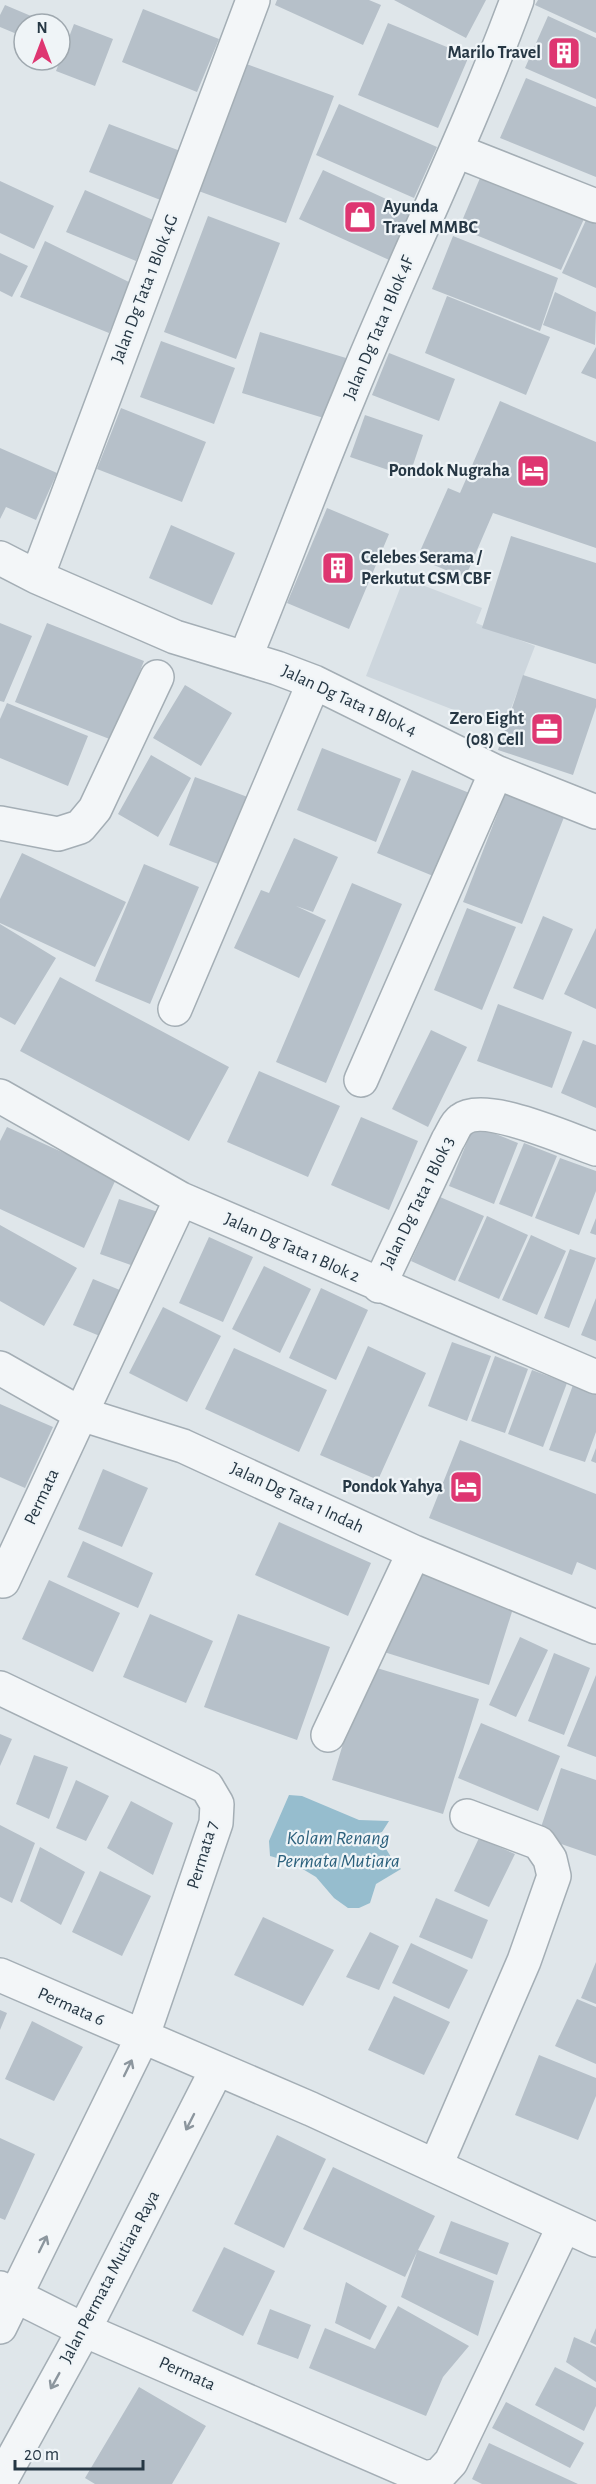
<svg xmlns="http://www.w3.org/2000/svg" width="596" height="2484" font-family="'Alegreya Sans',sans-serif">
	<rect width="100%" height="100%" fill="#dfe6ea"/>
	<path fill="#cdd6dd" d="M404 578 482 608 476 623 535 646 503 729 366 676Z"/>
	<path fill="#96bdce" d="M289 1795 302 1796 359 1820 389 1821 382 1832 372 1835C390 1848 387 1856 401 1869L376 1884 370 1903 359 1908H348L334 1898 316 1877 291 1862 270 1856 269 1841Z"/>
	<path fill="#b6c0c9" d="M277 0H369L381 5 363 45 275 5Z
		M394 0H486L466 38Z
		M538 0H596V33L535 5Z
		M5 5 50 24H24V37L0 27V15Z
		M143 9 219 39 197 92 122 62Z
		M548 16 596 38V99L525 68Z
		M388 23 469 56 438 128 358 95Z
		M74 24 113 39 95 86 56 71Z
		M241 62 334 96 286 223 193 189Z
		M526 78 596 107V177L500 138Z
		M339 104 437 147 414 198 316 155Z
		M109 124 183 152 163 201 89 172Z
		M323 170 421 215 398 264 299 219Z
		M483 171 588 210 561 270 459 228Z
		M0 181 54 206 34 249 0 233Z
		M85 190 153 220 136 261 66 232Z
		M208 216 280 243 236 359 164 332Z
		M586 220 596 224V288L562 273Z
		M453 236 558 278 540 331 432 289Z
		M45 241 131 283 109 333 20 297Z
		M0 253 28 266 12 297 0 291Z
		M555 292 596 312 595 345 543 325Z
		M447 296 550 337 526 395 425 353Z
		M260 332 346 358 327 419 242 393Z
		M161 341 235 368 214 424 140 397Z
		M596 347V379L581 373Z
		M389 353 455 379 439 421 372 395Z
		M500 401 596 442V548L493 513 465 578 417 558 448 488 460 493Z
		M121 408 206 442 182 502 97 469Z
		M365 415 423 435 409 477 350 457Z
		M0 448 57 473 36 520 6 507 0 519Z
		M327 508 389 534 349 629 287 603Z
		M171 525 235 553 212 605 149 578Z
		M511 536 596 563V664L482 628Z
		M0 623 32 636 4 702 0 701Z
		M47 623 144 661 112 740 15 702Z
		M523 675 596 699V707L573 775 498 750Z
		M185 685 232 713 201 766 153 738Z
		M7 703 88 736 68 786 0 758V719Z
		M322 748 401 779 376 842 297 810Z
		M151 755 191 778 158 837 118 814Z
		M412 770 472 794 438 878 377 853Z
		M195 777 258 801 231 869 169 845Z
		M509 784 568 807 522 924 463 902Z
		M294 838 338 857 313 912 296 906 326 920 299 978 234 948 261 890 269 893Z
		M22 853 126 902 95 967 0 923V899Z
		M144 864 199 887 150 1004 95 981Z
		M352 883 402 904 326 1083 276 1062Z
		M467 908 516 927 482 1010 434 990Z
		M543 916 573 929 543 1000 513 988Z
		M0 924 56 958 15 1025 0 1017Z
		M596 928V1009L564 994Z
		M60 977 229 1067 189 1141 20 1051Z
		M498 1004 572 1032 552 1088 477 1061Z
		M431 1030 467 1047 428 1127 392 1109Z
		M583 1040 596 1045V1108L561 1093Z
		M259 1071 340 1106 308 1177 227 1142Z
		M361 1117 418 1141 389 1210 331 1185Z
		M474 1125 518 1143 494 1204 449 1186Z
		M7 1127 117 1177 84 1248 0 1209V1141Z
		M524 1143 557 1156 532 1217 499 1204Z
		M560 1158 596 1171V1191L579 1235 535 1218Z
		M440 1197 484 1216 455 1281 411 1261Z
		M119 1199 161 1213 142 1269 100 1254Z
		M487 1216 528 1235 499 1299 458 1281Z
		M596 1218V1235L590 1233Z
		M0 1225 77 1268 44 1326 0 1301Z
		M531 1235 566 1251 537 1315 502 1300Z
		M209 1237 253 1257 223 1322 179 1303Z
		M570 1249 596 1258 569 1328 544 1318Z
		M264 1266 311 1289 280 1353 232 1329Z
		M93 1279 132 1295 112 1341 73 1325Z
		M321 1288 368 1310 336 1380 289 1358Z
		M596 1298V1341L581 1335Z
		M163 1307 221 1336 187 1402 129 1373Z
		M452 1342 491 1356 467 1421 428 1406Z
		M368 1346 426 1373 378 1480 320 1455Z
		M234 1348 327 1390 299 1452 205 1409Z
		M495 1356 528 1369 505 1433 471 1421Z
		M532 1370 567 1383 543 1447 508 1434Z
		M573 1385 596 1394V1432L585 1462 549 1450Z
		M0 1404 53 1427 25 1488 0 1477Z
		M460 1440 596 1494V1570L577 1562 572 1575 429 1518Z
		M596 1448V1463L591 1461Z
		M103 1469 148 1488 122 1547 78 1529Z
		M279 1522 371 1563 348 1616 255 1575Z
		M83 1541 153 1573 138 1608 67 1577Z
		M411 1567 516 1599 489 1685 384 1652Z
		M49 1580 120 1613 93 1672 22 1639Z
		M150 1614 213 1641 186 1703 123 1677Z
		M238 1614 330 1647 297 1740 204 1707Z
		M520 1637 548 1650 516 1717 489 1705Z
		M554 1653 590 1668 564 1735 528 1721Z
		M367 1665 479 1699 443 1814 332 1780Z
		M596 1675V1757L567 1746Z
		M481 1723 560 1756 538 1811 458 1778Z
		M0 1734 12 1739 0 1766Z
		M34 1755 68 1767 49 1819 16 1804Z
		M561 1768 596 1780V1856L538 1836Z
		M76 1780 109 1796 86 1841 56 1828Z
		M131 1801 173 1823 153 1875 107 1848Z
		M0 1825 35 1843 12 1903 0 1897Z
		M479 1838 515 1854 489 1907 454 1891Z
		M40 1847 85 1872 61 1925 20 1901Z
		M100 1871 151 1896 122 1956 72 1932Z
		M436 1898 488 1920 472 1959 419 1937Z
		M263 1917 334 1950 303 2006 234 1975Z
		M370 1932 399 1946 379 1990 346 1977Z
		M411 1943 468 1970 449 2009 392 1983Z
		M596 1962V2004L581 1998Z
		M394 1996 450 2022 424 2075 368 2050Z
		M577 1999 596 2007V2064L555 2046Z
		M0 2010 7 2013 0 2030Z
		M32 2021 83 2047 54 2101 5 2079Z
		M539 2055 596 2078V2096L578 2140 515 2115Z
		M277 2135 326 2159 284 2248 234 2224Z
		M0 2138 35 2154 5 2220 0 2218Z
		M333 2167 435 2216 418 2250 494 2281 478 2336 401 2297 417 2252 405 2277 303 2229Z
		M451 2221 509 2243 497 2275 439 2253Z
		M224 2247 275 2271 243 2336 192 2311Z
		M346 2282 387 2306 370 2340 335 2323Z
		M398 2306 469 2346 443 2377 426 2416 309 2368 325 2328 375 2349Z
		M270 2309 311 2325 298 2359 257 2344Z
		M596 2328V2345L590 2342Z
		M574 2337 596 2347V2382L566 2362Z
		M555 2367 596 2388V2406L584 2431 535 2405Z
		M139 2387 206 2426 172 2484H95L85 2478Z
		M506 2402 584 2443 570 2468 492 2428Z
		M489 2443 578 2484H482L472 2479Z"/>
	<g fill="none" stroke-linecap="round" stroke-linejoin="round">
		<g stroke="#a4aeb5" stroke-width="36">
			<path id="minor" d="M457 151 596 206
				M0 558 37 577 175 637 277 668 314 682 496 772 596 812
				M37 577 253 0
				M245 658C281 571 313 483 349 397 403 264 467 135 517 0
				M0 823 58 834 80 827 95 809 157 677
				M175 1009 314 682
				M361 1080 496 772
				M0 1096 181 1199 596 1377
				M379 1286 448 1140C452 1134 455 1124 461 1120 484 1101 569 1140 596 1149
				M0 1368 81 1414 183 1446 414 1552 596 1627
				M3 1581 181 1199
				M0 1688 207 1787 217 1804 216 1823 142 2038 0 2327
				M328 1735 414 1552
				M0 1975 311 2109 596 2240
				M436 2165 524 1961 554 1876 550 1859 539 1843 467 1816
				M0 2288 84 2330 425 2478 439 2475 451 2462 564 2226
				M0 2482 84 2330 217 2069"/>
		</g>
		<use href="#minor" stroke="#f3f6f8" stroke-width="33"/>
	</g>
	<defs><path id="oneway-shaft" d="M-6 0H5M1.5-3L5.5 0L1.5 3" fill="none" stroke-width="1.6" stroke-linecap="round" stroke-linejoin="round" transform="scale(1.5)"/></defs>
	<g stroke="#8c969e">
		<use href="#oneway-shaft" transform="translate(128 2068) rotate(-64)"/>
		<use href="#oneway-shaft" transform="translate(190 2122) rotate(117)"/>
		<use href="#oneway-shaft" transform="translate(43 2244) rotate(-64)"/>
		<use href="#oneway-shaft" transform="translate(55 2381) rotate(119)"/>
	</g>
	<defs>
		<g id="building-square" transform="scale(1.725)"><rect x="-9" y="-9" width="18" height="18" rx="4" fill="#de3671" stroke="#eff4f7"/><path d="M-4-6H4V6H1V3H-1V6H-4ZM-2.5-4.3h1.7v1.8h-1.7ZM.8-4.3h1.7v1.8H.8ZM-2.5-1h1.7V.8h-1.7ZM.8-1h1.7V.8H.8Z" fill="#fff"/></g>
		<g id="shop-square" transform="scale(1.725)"><rect x="-9" y="-9" width="18" height="18" rx="4" fill="#de3671" stroke="#eff4f7"/><path d="M-5-2.5h2.3a2.7 3.5 0 0 1 5.4 0H5L5.5 6h-11ZM-1.5-2.5h3a1.5 2.3 0 0 0-3 0Z" fill="#fff"/></g>
		<g id="hotel-square" transform="scale(1.725)"><rect x="-9" y="-9" width="18" height="18" rx="4" fill="#de3671" stroke="#eff4f7"/><path d="M-6-4.5h1.5V1H6V5H4.5V3h-9V5H-6ZM-4 0a1.8 1.8 0 1 1 3.6 0ZM.5 0V-2.5h3Q6-2.5 6 0Z" fill="#fff"/></g>
		<g id="office-square" transform="scale(1.725)"><rect x="-9" y="-9" width="18" height="18" rx="4" fill="#de3671" stroke="#eff4f7"/><path d="M-6-3h4V-5.5h4V-3h4V5H-6ZM-1-4.5V-3h2v-1.5ZM-6 0V1H6V0Z" fill="#fff"/></g>
	</defs>
	<g fill-rule="evenodd">
		<use href="#building-square" x="564" y="53"/>
		<use href="#shop-square" x="360" y="217"/>
		<use href="#hotel-square" x="533" y="471"/>
		<use href="#building-square" x="338" y="568"/>
		<use href="#office-square" x="547" y="729"/>
		<use href="#hotel-square" x="466" y="1487"/>
	</g>
	<g text-anchor="middle" dominant-baseline="central" stroke-width="4.5" stroke-linejoin="round" paint-order="stroke">
		<g font-size="18" font-weight="bold" fill="#263744" stroke="#eff4f7" text-anchor="end">
			<text x="541" y="53">Marilo Travel</text>
			<text x="383" y="207" text-anchor="start">Ayunda<tspan x="383" dy="21">Travel MMBC</tspan></text>
			<text x="510" y="471">Pondok Nugraha</text>
			<text x="361" y="558" text-anchor="start">Celebes Serama /<tspan x="361" dy="21">Perkutut CSM CBF</tspan></text>
			<text x="524" y="719">Zero Eight<tspan x="524" dy="21">(08) Cell</tspan></text>
			<text x="443" y="1487">Pondok Yahya</text>
		</g>
		<g font-size="18" fill="#263744" stroke="#eff4f7">
			<text transform="translate(145 289) rotate(-69)">Jalan Dg Tata 1 Blok 4G</text>
			<text transform="translate(379 328) rotate(-67)">Jalan Dg Tata 1 Blok 4F</text>
			<text transform="translate(349 701) rotate(25)">Jalan Dg Tata 1 Blok 4</text>
			<text transform="translate(418 1203) rotate(-64)">Jalan Dg Tata 1 Blok 3</text>
			<text transform="translate(292 1248) rotate(24)">Jalan Dg Tata 1 Blok 2</text>
			<text transform="translate(42 1497) rotate(-65)">Permata</text>
			<text transform="translate(297 1498) rotate(25)">Jalan Dg Tata 1 Indah</text>
			<text transform="translate(203 1855) rotate(-73)">Permata 7</text>
			<text transform="translate(71 2007) rotate(24)">Permata 6</text>
			<text transform="translate(110 2277) rotate(-62)">Jalan Permata Mutiara Raya</text>
			<text transform="translate(187 2374) rotate(24)">Permata</text>
		</g>
		<g font-size="20" font-style="italic" fill="#2b607c" stroke="#eff4f7">
			<text x="338" y="1838">Kolam Renang<tspan x="338" dy="23">Permata Mutiara</tspan></text>
		</g>
	</g>
	<g transform="translate(42 42)"><circle r="28" fill="#eff4f7" stroke="#9fa8af" stroke-width="1.5"/>
	<path d="M0-4.5L10 22L0 15L-10 22Z" fill="#de3671"/>
	<text y="-9" font-size="16" font-weight="bold" text-anchor="middle" fill="#263744">N</text>
	</g>
	<path d="M15 2460v9h128v-9" fill="none" stroke="#263744" stroke-width="3"/>
	<text x="24" y="2460" font-size="18" fill="#263744" stroke="#eff4f7" stroke-width="4.5" paint-order="stroke">20 m</text>
</svg>
